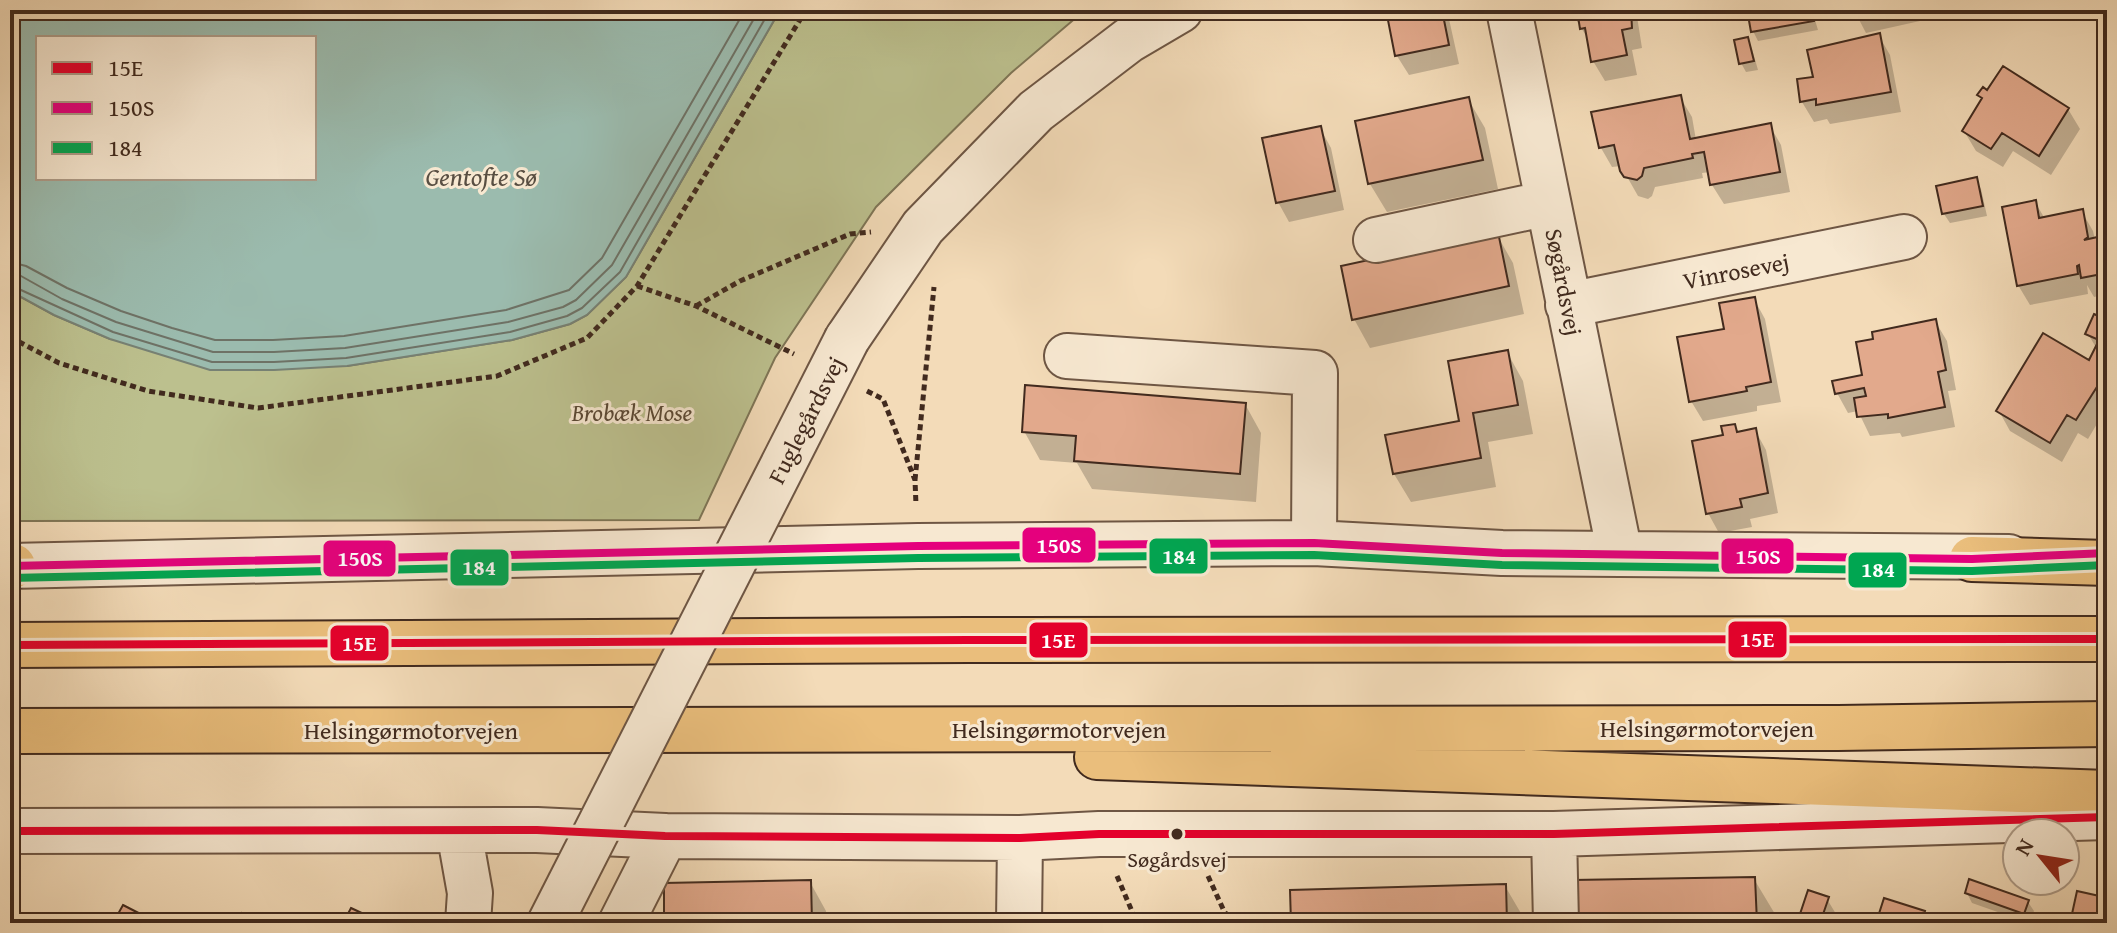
<svg xmlns="http://www.w3.org/2000/svg" width="2117" height="933" font-family="'Gentium Book Plus',serif">
	<rect width="100%" height="100%" fill="#f3dbb8"/>
	<filter id="stains"><feTurbulence type="fractalNoise" baseFrequency=".0025" numOctaves="4"/><feColorMatrix values="0 0 0 0 .2 0 0 0 0 .09 0 0 0 0 .02 0 0 0 .5 -.17"/></filter>
	<radialGradient id="worn" r=".72"><stop offset=".6" stop-color="#630" stop-opacity="0"/><stop offset="1" stop-color="#630" stop-opacity=".3"/></radialGradient>
	<path fill="#bcc08e" stroke="#7e7556" stroke-width="2" d="M780 10H1085L1011 73 876 207 775 358 699 520 10 521V291L54 315 110 339 347 366 512 340 570 324 587 315 626 277Z"/>
	<path fill="#9bbbae" stroke="#778174" stroke-width="2" fill-rule="evenodd" d="M10 10H780L626 277 587 315 570 324 512 340 347 366 274 370H210L110 339 54 315 10 291ZM38 38H314V178H38Z"/>
	<path fill="#0003" d="M1388 10H1447L1459 64 1409 75 1397 56Z
		M1570 10H1636L1642 48 1632 50 1637 75 1605 81 1593 61 1590 42Z
		M1771 10H1812L1818 30 1758 41 1753 31 1772 13Z
		M1854 10H1927L1929 19 1866 33Z
		M1879 36 1890 55 1901 112 1830 124 1827 119 1814 122 1802 102 1800 80 1815 78Z
		M1747 39 1752 49 1758 70 1746 72 1741 63Z
		M1980 95 2068 109 2080 129 2051 175 2013 151 2003 167 1976 151 1964 131 1983 101Z
		M1680 97 1692 117 1696 140 1770 126 1781 145 1790 192 1724 204 1712 185 1710 172 1702 173 1703 178 1655 187 1652 196 1648 199 1638 196 1621 166 1612 167 1601 148Z
		M1468 99 1485 128 1498 189 1387 212 1370 184 1357 123Z
		M1320 128 1331 148 1344 210 1289 222 1278 202Z
		M1976 180 1981 189 1987 216 1950 223 1944 214 1939 187Z
		M2035 202 2045 219 2082 212 2093 231 2095 240 2101 238 2107 249V294L2094 297 2087 285 2088 294 2030 305 2018 285Z
		M1497 235 1513 263 1524 314 1370 348 1354 319Z
		M1754 299 1765 319 1781 402 1757 406V411L1703 421 1691 401 1726 331Z
		M1935 321 1947 341 1956 390 1948 391 1955 427 1902 437 1900 433 1870 436 1858 411 1848 413 1837 393 1864 376Z
		M2107 323V407L2088 439 2078 433 2062 462 2010 431 1999 411 2089 363 2097 349 2088 334Z
		M1507 352 1523 381 1533 434 1488 442 1496 487 1411 502 1394 474 1461 423Z
		M1245 404 1261 433 1256 502 1092 489 1077 463 1040 460 1024 431Z
		M1734 426 1738 434 1755 430 1766 450 1778 513 1750 519 1752 527 1719 533 1708 513 1725 436Z
		M1754 879 1775 914V923H1576Z
		M810 882 826 911 827 923H666Z
		M1505 886 1522 915V923H1293Z
		M1967 893 2028 902 2034 911 2029 923 1972 903Z
		M1827 899 1839 919 1837 923H1799Z
		M1923 913 1929 923H1878Z"/>
	<g fill="none" stroke-linecap="round" stroke-linejoin="round">
		<path stroke="#6e7266" stroke-width="2" d="M10 262 26 266 67 288 121 311 172 328 215 340H273L344 336 506 310 569 290 602 258 745 10
			M10 274 21 276 62 299 116 322 213 352H274L345 348 508 322 563 307 576 300 612 265 759 10
			M10 285 113 332 212 362H274L346 358 510 332 567 316 582 308 620 272 770 10"/>
	</g>
	<path fill="#e2a98c" stroke="#412a1e" stroke-width="2" d="M1386 10H1442L1449 45 1395 56Z
		M1577 10H1631L1632 28 1622 30 1627 55 1591 62 1585 28 1580 29Z
		M1775 10H1812L1814 21 1751 32 1748 15Z
		M1880 33 1891 92 1816 105V99L1800 102 1797 79 1813 77 1807 50Z
		M1748 37 1754 61 1739 64 1734 40Z
		M2003 66 2069 108 2039 156 2002 133 1991 149 1962 131 1982 98 1977 95 1983 87 1987 90Z
		M1681 95 1690 139 1771 123 1780 172 1710 185 1704 152 1692 154 1693 158 1644 168 1642 176 1637 180 1624 177 1620 171 1614 145 1599 148 1591 112Z
		M1469 97 1483 160 1368 184 1355 121Z
		M1321 126 1335 191 1276 203 1262 138Z
		M1977 177 1983 206 1942 214 1936 186Z
		M2036 200 2039 218 2083 209 2088 237 2084 240 2102 236 2107 273 2081 278 2079 265 2077 266 2078 274 2017 286 2002 207Z
		M1498 232 1509 286 1352 320 1341 266Z
		M1755 297 1771 382 1746 387 1747 391 1689 402 1677 337 1724 329 1719 303Z
		M2094 314 2107 320V371L2076 420 2067 415 2050 443 1996 411 2043 333 2089 360 2099 340 2085 334Z
		M1936 319 1946 370 1938 372 1945 407 1888 418V414L1857 417 1854 398 1866 396 1864 388 1835 394 1832 381 1862 375 1856 342 1873 339 1872 332Z
		M1508 350 1518 405 1473 413 1481 458 1393 474 1385 435 1459 421 1448 361Z
		M1025 385 1246 403 1240 474 1074 461 1076 436 1022 432Z
		M1735 424 1737 432 1756 428 1768 493 1740 499 1742 507 1706 514 1692 441 1723 435 1721 426Z
		M1755 877 1757 923H1574L1573 880Z
		M1969 879 2029 900 2024 914 1965 893Z
		M811 880 812 923H664V883Z
		M2107 883V923H2070L2077 891 2104 897Z
		M1506 884 1507 923H1291L1290 890Z
		M1808 890 1829 897 1820 923H1797Z
		M1884 898 1925 911 1921 923H1876Z
		M123 905 158 923H113Z
		M351 908 383 923H343Z
		M242 913 263 923H237Z"/>
	<g fill="none" stroke-linecap="round" stroke-linejoin="round">
		<g stroke="#6e5644" stroke-width="48">
			<path id="minor" d="M1509 10 1620 554
				M1376 240 1548 203
				M1568 305 1904 237
				M847 339 923 227 1036 111 1129 40 1180 10
				M1067 356 1315 373 1314 543
				M10 566 918 546 1314 543 1502 553 2009 557
				M10 831 537 830 665 836 1020 838 1099 834H1554L2107 817
				M459 831 470 893 468 923
				M1554 834 1556 923
				M621 923 665 836
				M1019 923 1020 838"/>
		</g>
		<g stroke="#412a1e" stroke-width="48">
			<path id="highway" d="M1972 559 2107 563
				M10 566H13
				M10 645 968 640 2107 639
				M10 731 1838 728 2107 724
				M1097 757 2107 793"/>
		</g>
		<path stroke="#412a1e" stroke-width="5" stroke-dasharray="6 4" stroke-linecap="butt" d="M637 286 696 306 794 354
			M696 306 740 281 850 234 871 232
			M10 337 59 363 148 391 258 408 497 376 587 338 637 286 806 10
			M867 391 883 399 915 480 916 505
			M915 480 934 287
			M1117 876 1137 923
			M1208 876 1224 911 1233 923"/>
		<use href="#minor" stroke="#f7e8d1" stroke-width="44"/>
		<use href="#highway" stroke="#eabe7c" stroke-width="44"/>
		<g stroke="#6e5644" stroke-width="48" stroke-linecap="butt">
			<path id="minor-bridge" d="M550 923 847 339"/>
		</g>
		<use href="#minor-bridge" stroke="#f7e8d1" stroke-width="44"/>
		<g stroke="#f7e8d1" stroke-width="14">
			<path id="bus-1" d="M10 645 968 640 2107 639
				M10 831 537 830 665 836 1020 838 1099 834H1554L2107 817"/>
		</g>
		<g stroke="#f7e8d1" stroke-width="14">
			<path id="bus-2" d="M10 566 918 546 1314 543 1502 553 1972 559 2107 553"/>
		</g>
		<g stroke="#f7e8d1" stroke-width="14">
			<path id="bus-3" d="M10 578 918 558 1314 555 1502 565 1972 571 2107 565"/>
		</g>
		<use href="#bus-1" stroke="#e4002b" stroke-width="8"/>
		<use href="#bus-2" stroke="#e5007d" stroke-width="8"/>
		<use href="#bus-3" stroke="#00a651" stroke-width="8"/>
	</g>
	<circle fill="#412a1e" stroke="#f7e8d1" stroke-width="3" cx="1177" cy="834" r="7"/>
	<g text-anchor="middle" dominant-baseline="central" stroke-width="6" stroke-linejoin="round" paint-order="stroke">
		<g font-size="22" fill="#412a1e" stroke="#f7e8d1">
			<text x="1177" y="859">Søgårdsvej</text>
		</g>
		<g font-size="24" fill="#412a1e" stroke="#f7e8d1">
			<text transform="translate(1736 271) rotate(-11)">Vinrosevej</text>
			<text transform="translate(1564 282) rotate(79)">Søgårdsvej</text>
			<text transform="translate(806 420) rotate(-63)">Fuglegårdsvej</text>
			<text x="1707" y="728">Helsingørmotorvejen</text>
			<text x="1059" y="729">Helsingørmotorvejen</text>
			<text x="411" y="730">Helsingørmotorvejen</text>
		</g>
		<g font-size="24" font-style="italic" fill="#5a4834" stroke="#f7e8d1">
			<text x="632" y="412">Brobæk Mose</text>
		</g>
		<g font-size="26" font-style="italic" fill="#584e42" stroke="#f7e8d1">
			<text x="481" y="176">Gentofte Sø</text>
		</g>
	</g>
	<g stroke="#f7e8d1" stroke-width="3">
		<rect x="1021" y="526" width="76" height="38" rx="8" fill="#e5007d"/>
		<rect x="1148" y="537" width="61" height="38" rx="8" fill="#00a651"/>
		<rect x="1720" y="537" width="75" height="38" rx="8" fill="#e5007d"/>
		<rect x="322" y="539" width="75" height="39" rx="8" fill="#e5007d"/>
		<rect x="449" y="548" width="61" height="39" rx="8" fill="#00a651"/>
		<rect x="1847" y="551" width="61" height="38" rx="8" fill="#00a651"/>
		<rect x="1727" y="620" width="61" height="39" rx="8" fill="#e4002b"/>
		<rect x="1028" y="621" width="61" height="38" rx="8" fill="#e4002b"/>
		<rect x="329" y="624" width="61" height="38" rx="8" fill="#e4002b"/>
	</g>
	<g font-size="22" text-anchor="middle" font-weight="bold" fill="#fff">
		<text x="1059" y="553">150S</text>
		<text x="1179" y="564">184</text>
		<text x="1758" y="564">150S</text>
		<text x="360" y="566">150S</text>
		<text x="479" y="575">184</text>
		<text x="1878" y="577">184</text>
		<text x="1757" y="647">15E</text>
		<text x="1058" y="648">15E</text>
		<text x="359" y="651">15E</text>
	</g>
	<rect width="2117" height="933" fill="none" stroke="#f3dbb8" stroke-width="40"/>
	<rect x="12" y="12" width="2093" height="909" fill="none" stroke="#412a1e" stroke-width="4"/>
	<rect x="20" y="20" width="2077" height="893" fill="none" stroke="#412a1e" stroke-width="2"/>
	<rect x="36" y="36" width="280" height="144" fill="#f7e8d1" stroke="#ae9c89" stroke-width="2"/>
	<rect x="52" y="62" width="40" height="12" fill="#e4002b" stroke="#ae9c89" stroke-width="2"/>
	<text x="108" y="76" font-size="24" fill="#412a1e">15E</text>
	<rect x="52" y="102" width="40" height="12" fill="#e5007d" stroke="#ae9c89" stroke-width="2"/>
	<text x="108" y="116" font-size="24" fill="#412a1e">150S</text>
	<rect x="52" y="142" width="40" height="12" fill="#00a651" stroke="#ae9c89" stroke-width="2"/>
	<text x="108" y="156" font-size="24" fill="#412a1e">184</text>
	<g transform="translate(2041 857) rotate(300)"><circle r="38" fill="#f7e8d1" stroke="#ae9c89" stroke-width="2"/>
	<path d="M0-6L14 30L0 20L-14 30Z" fill="#8f2418"/>
	<text y="-12" font-size="22" font-weight="bold" text-anchor="middle" fill="#412a1e">N</text>
	</g>
	<rect width="100%" height="100%" filter="url(#stains)"/>
	<rect width="100%" height="100%" fill="url(#worn)"/>
</svg>
